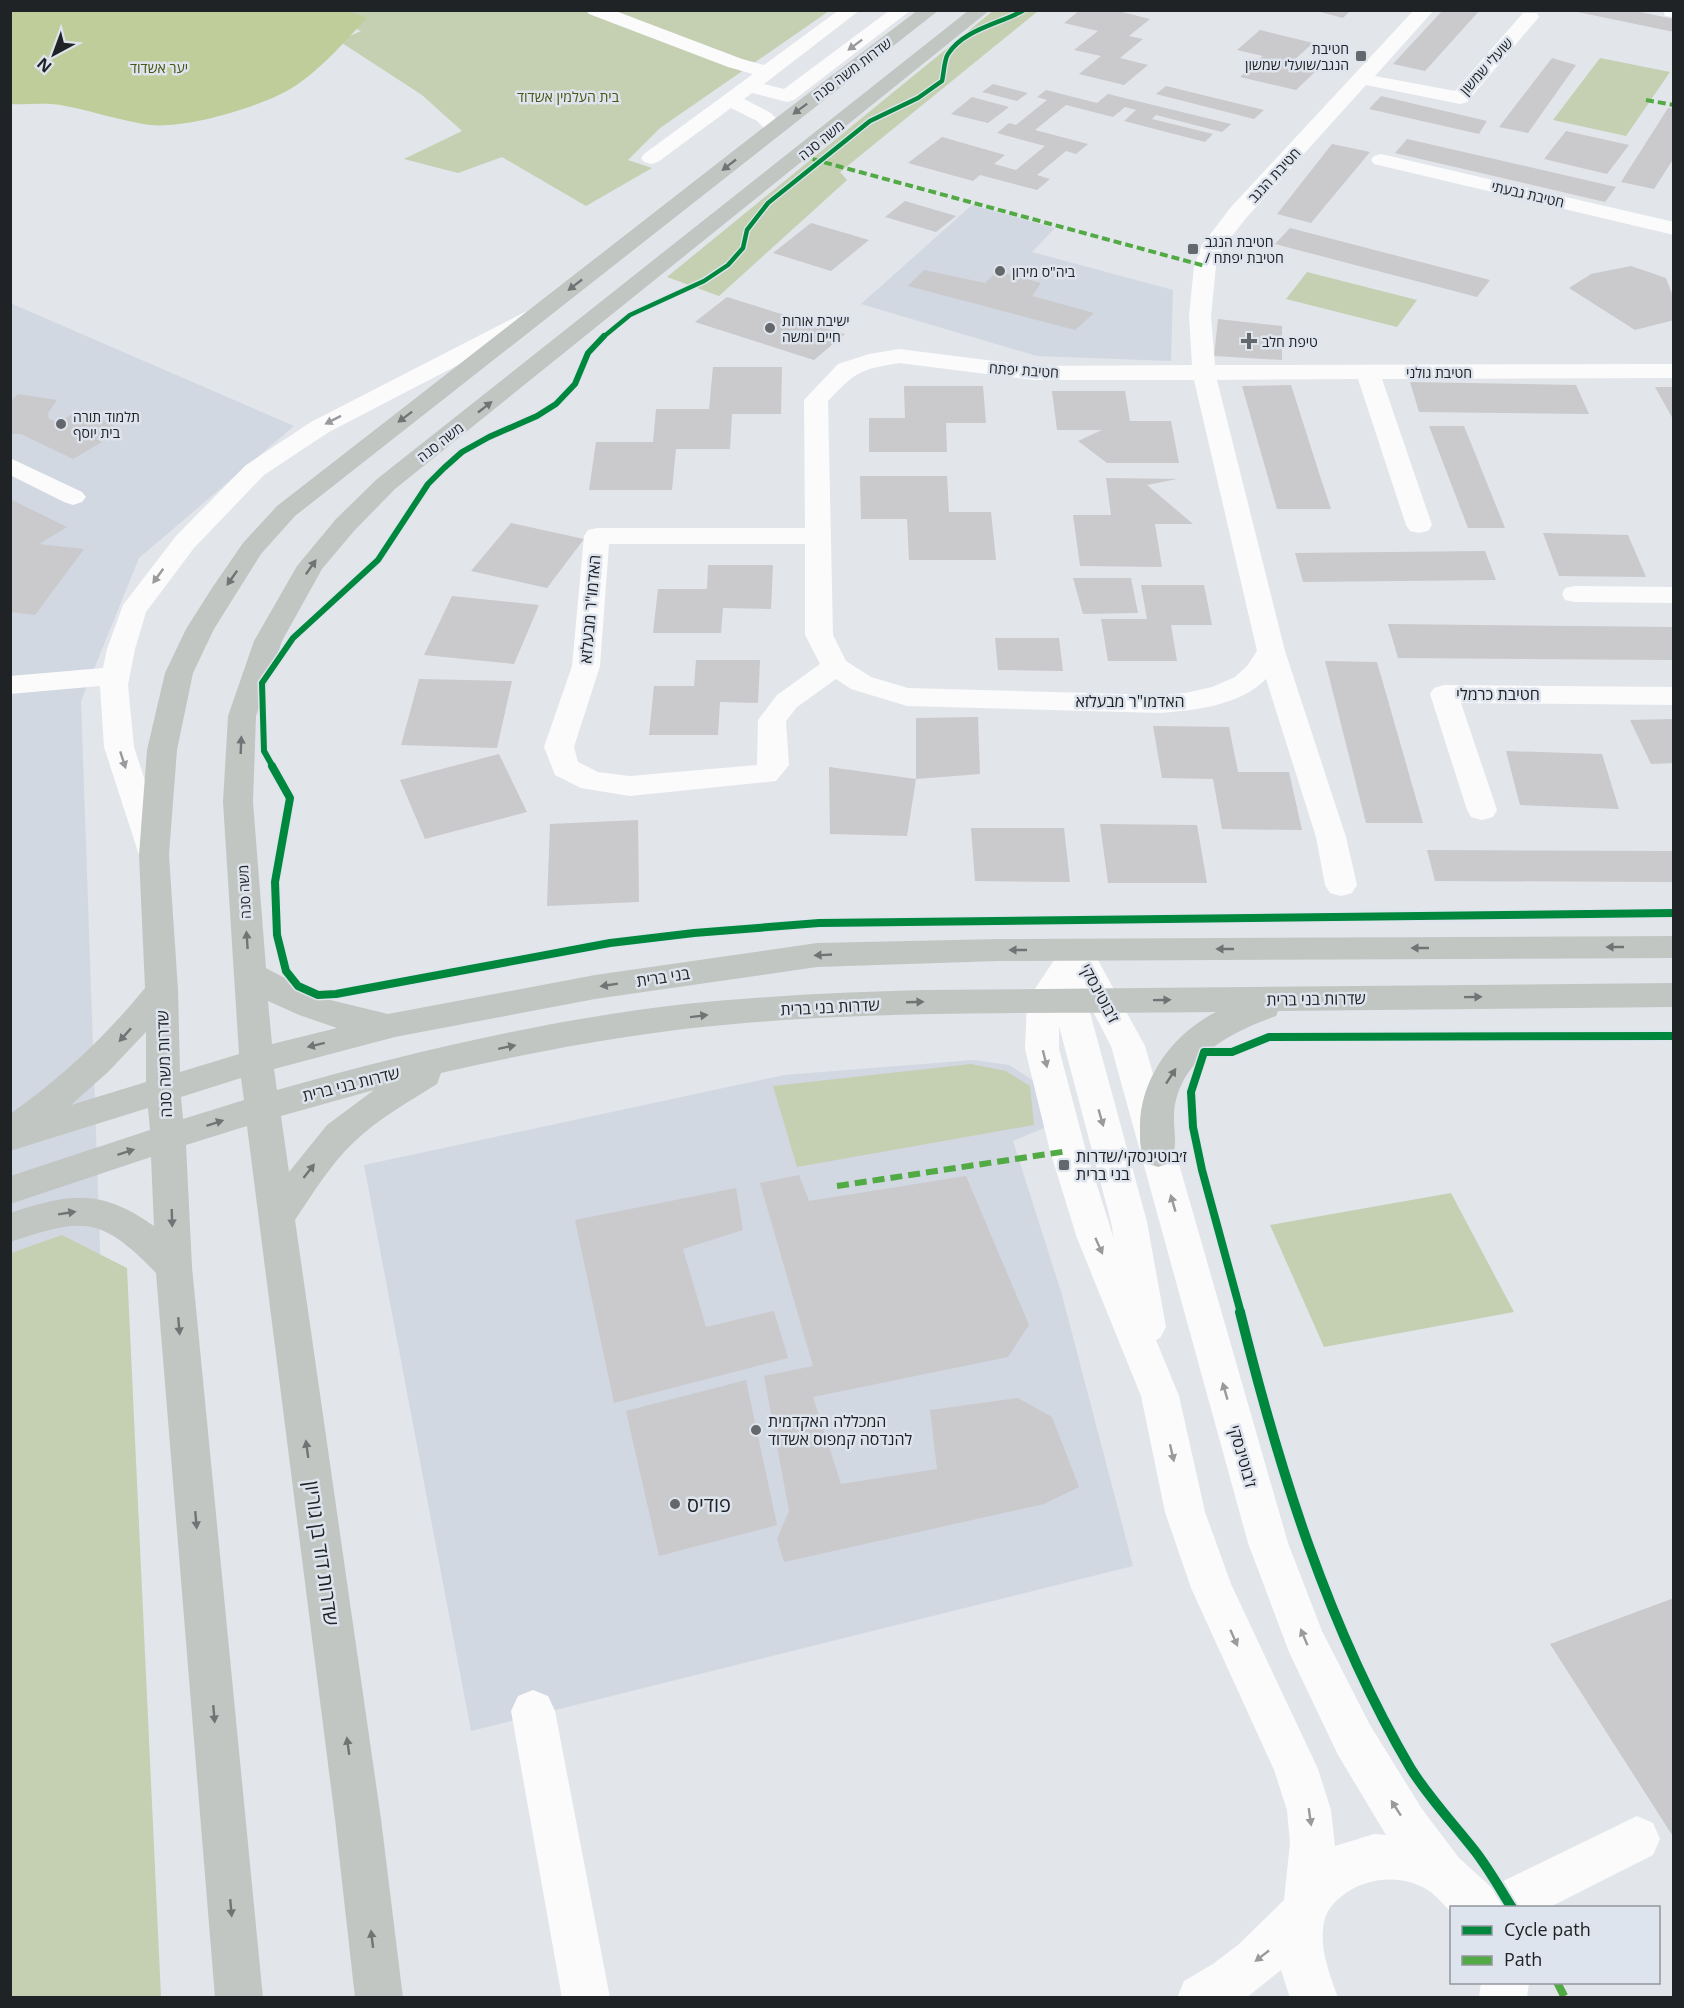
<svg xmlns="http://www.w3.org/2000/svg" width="1684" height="2008" font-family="'Open Sans','Noto Sans Hebrew',sans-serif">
	<rect width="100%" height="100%" fill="#e2e5ea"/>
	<path fill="#d1d8e2" d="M972 205 1055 228 1032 252 1173 290 1171 361 1037 356 861 304Z
		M10 303 294 426 139 558 81 701 126 1997H11Z
		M974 1060 1009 1065 1037 1083 1044 1128 1013 1141 1062 1295 1133 1566 471 1731 364 1165 784 1075Z"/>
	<path fill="#c5cfb2" d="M994 10 1038 11 840 172 847 180 719 296 667 277Z
		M314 11H829L660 128 628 160 652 168 586 206 502 157 458 173 404 159 462 131 422 95 339 41 361 31Z
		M1600 58 1670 72 1626 136 1553 120Z
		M1307 272 1417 300 1397 327 1286 299Z
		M971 1064 1006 1071 1030 1086 1034 1125 797 1167 773 1086Z
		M1451 1193 1514 1312 1324 1347 1270 1225Z
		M62 1235 127 1268 161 1997H11V1253Z"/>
	<path fill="#bfcd9b" d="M349 11 367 18C345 41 324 66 298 84 267 106 187 129 150 125 121 121 93 111 65 106 48 102 28 105 11 104V11Z"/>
	<path fill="#cac9cc" d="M1080 10H1114L1150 19 1129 36 1143 39 1120 58 1148 65 1124 85 1079 74 1101 56 1074 50 1098 31 1064 23Z
		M1313 10H1351L1343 18Z
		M1443 10H1480L1425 71 1393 64Z
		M1568 10H1630L1674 19V32Z
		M1260 30 1313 43 1293 61 1320 67 1296 90 1240 77 1263 56 1237 50Z
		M1552 58 1576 65 1528 133 1499 127Z
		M993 84 1028 93 1017 101 982 92Z
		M1166 86 1264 110 1254 119 1156 94Z
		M1046 90 1097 103 1108 94 1231 124 1222 132 1156 115 1152 119 1213 134 1205 142 1124 121 1136 110 1125 107 1113 117 1066 105 1035 130 1088 144 1076 154 1066 151 1037 175 1050 179 1037 190 980 175 973 181 908 163 942 137 1005 155 994 164 1016 170 1045 146 997 133 1009 123 1016 125 1047 100 1037 97Z
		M1381 96 1487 121 1479 134 1369 109Z
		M972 97 1009 107 988 123 951 114Z
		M1668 108 1674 109V158L1654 189 1621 182Z
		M1566 131 1629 145 1607 174 1544 159Z
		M1407 139 1616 187 1605 202 1395 153Z
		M1332 144 1370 152 1311 223 1277 214Z
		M905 201 956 216 936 232 885 217Z
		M811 223 869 240 831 271 773 253Z
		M1290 228 1490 280 1477 297 1275 244Z
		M1631 266 1666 278 1674 299V320L1635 330 1569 288 1591 274Z
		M924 270 985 283 997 271 1041 283 1032 296 1094 313 1075 330 908 286Z
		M727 297 845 334 814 360 695 322Z
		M1218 319 1282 326V360L1214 356Z
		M713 367H782L781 414H732L730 449H676L672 490H589L596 442H653L656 409H709Z
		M1410 382 1576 385 1589 414 1419 412Z
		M1291 385 1320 476 1331 509H1277L1242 386Z
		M904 386H983L986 423H946L947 452H869V418H905Z
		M1655 387H1674V421Z
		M1052 391H1125L1130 421H1171L1179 463H1107L1078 441 1102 430H1057Z
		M18 394 57 400 48 413 49 419 59 422 80 410 117 427 96 439 102 442 73 459 21 434H10V402Z
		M1429 426H1464L1505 528H1468Z
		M860 476H947L949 512H991L996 560H909L907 519H861Z
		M1106 478 1177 479 1147 485 1193 524H1155L1162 567 1080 566 1073 515H1111Z
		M10 499 67 527 39 544 84 549 35 615 10 612Z
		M511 523 584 539 547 588 471 571Z
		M1543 533 1628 535 1646 577 1559 576Z
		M1485 551 1496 580 1303 582 1295 553Z
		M708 565H773L771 609 723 608 721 633H653L658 589H707Z
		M1073 578H1131L1138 613 1083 614Z
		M1141 585H1204L1212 625H1171L1177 661H1108L1101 619H1147Z
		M452 596 539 605 514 664 424 655Z
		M1388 624 1674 627V660L1398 658Z
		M995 638H1059L1063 671 998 670Z
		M696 660H760L758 703 720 702 718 735H649L654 686H694Z
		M1325 661 1377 662 1423 823H1366Z
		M419 679 512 681 497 748 401 745Z
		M978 717 980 774 916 779V718Z
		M1674 719V763L1651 764 1630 720Z
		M1153 726 1229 727 1238 772H1289L1302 830 1222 829 1213 779 1162 778Z
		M1506 751 1602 754 1619 809 1520 805Z
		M499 754 527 812 425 839 400 780Z
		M829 767 916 779 907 836 830 834Z
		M638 820 639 902 547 906 550 824Z
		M1100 824 1197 825 1207 883H1108Z
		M971 828H1064L1070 882 975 881Z
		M1427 850 1674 851V882L1435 881Z
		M799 1175 809 1201 966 1176 1029 1325 1008 1357 813 1397 841 1484 937 1469 930 1410 1018 1398 1052 1417 1079 1487 1044 1504 784 1562 777 1539 789 1511 764 1376 813 1366 760 1183Z
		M736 1188 743 1230 683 1249 706 1327 774 1311 788 1358 614 1403 575 1220Z
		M746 1380 777 1525 659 1556 626 1411Z
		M1674 1598V1838L1550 1644Z"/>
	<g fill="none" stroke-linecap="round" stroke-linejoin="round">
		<path fill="#fbfbfc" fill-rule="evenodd" d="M586 10H613L742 59 764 65 839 10H860L764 84 784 89 890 10H911L794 100 787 102 752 93 744 99 771 113 785 128 782 132H768L757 121 731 108 658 162 651 164 644 162 641 158 644 154 753 74 728 67 589 14Z
			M1414 10H1434L1375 76 1455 91 1523 13H1537L1539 17 1467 102 1460 104 1366 85 1247 217 1224 246 1216 266 1211 316 1215 365 1674 364V378L1382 379 1432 525 1428 531 1419 533 1410 531 1406 525 1358 379 1217 380 1285 651 1346 837 1357 885 1352 893 1341 896 1330 893 1325 885 1316 837 1266 679C1239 706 1196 710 1160 713L907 706 851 689 836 679 797 707 786 721 789 765 776 781 630 796 581 788 555 775 544 747 572 666 584 536 588 530 597 528H805L804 400 838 364 869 354 899 349 1033 366 1192 365 1189 316 1194 266 1202 245 1231 207ZM899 363 1033 380H1194L1257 651 1247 666 1235 677 1212 687 1185 693 1160 695 908 688 871 677 846 661 833 635 828 401C856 372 858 370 899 363ZM609 544H805V635L820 664 777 695 758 720 757 765 630 776 598 772 578 762 574 747 600 666Z
			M1663 10H1674V17L1665 16Z
			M1381 154 1674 222V235L1374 164 1371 160 1374 156Z
			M533 310 541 312 544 317 541 322 329 432 264 475 194 548 146 612 135 649 128 685 134 747 169 855 165 862 154 866 143 862 139 855 104 747 100 686 10 694V676L103 668 107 649 123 605 176 536 246 465 311 422 525 312Z
			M10 458 82 492 86 497 82 502 73 505 64 502 10 475Z
			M1575 586 1674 587V603L1575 602 1565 600 1562 594 1565 588Z
			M1444 685 1674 687V705L1461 703 1497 810 1493 817 1482 820 1471 817 1467 810 1430 694 1434 688Z
			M1077 939 1088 942 1145 1046 1288 1543 1322 1631 1370 1725 1422 1809 1459 1858 1491 1887 1637 1816 1653 1823 1660 1839 1653 1855 1548 1908H1452V1913C1445 1906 1439 1899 1432 1893 1406 1873 1366 1876 1342 1896 1334 1902 1326 1911 1324 1922 1319 1949 1329 1972 1338 1998H1290L1281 1970 1246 1998H1177L1184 1981 1213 1964 1239 1944 1284 1900 1290 1843 1287 1810 1274 1770 1191 1588 1165 1512 1141 1396 1077 1238 1050 1151 1025 1049 1027 1001 1066 942ZM1086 998 1111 1046 1248 1543 1289 1652 1338 1755 1386 1835 1374 1834 1335 1846 1331 1810 1318 1769 1231 1584 1205 1512 1179 1396 1156 1340 1160 1338 1166 1327 1147 1222ZM1059 1026 1111 1222 1114 1239 1086 1151 1059 1049Z
			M533 1690 548 1696 555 1711 610 1998H562L511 1711 518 1696Z
			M1481 1982H1529L1527 1998H1479Z"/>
		<path fill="#c2c6c3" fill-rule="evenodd" d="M918 10H939L295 516 261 554 214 629 193 673 177 750 169 855 178 990 180 1072 239 1054 223 802 228 716 254 641 297 566 336 519 377 479 969 10H990L395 489 354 531 322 569 282 641 256 716 253 802 266 968 322 998 388 1014 595 975 817 943 999 939 1674 936V958L999 961 817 967 595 999 395 1037 274 1069 277 1090C410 1052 547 1020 685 1004 765 996 844 992 925 990L1674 983V1007L1278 1011 1276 1016C1231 1032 1179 1058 1174 1113 1173 1130 1179 1147 1170 1163L1158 1167 1146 1163C1140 1152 1140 1143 1140 1131 1138 1081 1172 1034 1216 1012 1059 1014 902 1010 745 1023 643 1031 541 1050 441 1073L437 1084C408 1102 378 1119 354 1142 330 1165 313 1193 295 1220L381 1819 403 1998H355L335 1819 247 1126 186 1145 192 1267 263 1998H215L156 1273C100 1215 83 1218 10 1242V1213C69 1193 101 1188 154 1226L151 1157 10 1204V1176L150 1130 148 1108 10 1151V1114C61 1078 106 1036 145 988L139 855 147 750 165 673 186 629 212 588 243 543 277 506 768 124ZM268 1001 299 1015 337 1028 272 1044ZM146 1032V1082L71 1105 108 1072ZM241 1078 244 1100 183 1119 181 1097ZM374 1090 327 1125 289 1172 281 1116Z"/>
		<path stroke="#52aa44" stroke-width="4" stroke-dasharray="8 4" stroke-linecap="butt" d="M1646 100 1674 105
			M801 156 1205 266"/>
		<path stroke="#52aa44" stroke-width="6" stroke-dasharray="12 6" stroke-linecap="butt" d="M837 1186 1068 1151"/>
		<path stroke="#52aa44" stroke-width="8" stroke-dasharray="16 8" stroke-linecap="butt" d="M1557 1982 1565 1998"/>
		<g stroke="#dee4ed" stroke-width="7">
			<path id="cycleway-far3" d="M602 338 630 315 704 281 728 265 743 248 747 230 768 203 870 121 918 98 942 81C944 73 944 60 948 54 964 29 1000 24 1024 10"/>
		</g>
		<g stroke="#dee4ed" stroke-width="9">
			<path id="cycleway-far2" d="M273 767 264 751 262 683 293 638 378 560 428 484 444 468 462 452 489 437 537 416 556 404 575 384 588 353 604 336"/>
		</g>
		<g stroke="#dee4ed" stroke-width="11">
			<path id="cycleway-far1" d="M272 766 290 798 275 882 277 935 286 971 298 986 318 995 336 994 610 943 694 933 819 923 1674 913
				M1241 1313 1202 1170 1193 1127 1191 1092 1204 1052H1232L1269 1037 1674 1036"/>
		</g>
		<g stroke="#dee4ed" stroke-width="14">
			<path id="cycleway" d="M1240 1312C1279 1469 1328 1628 1411 1769 1430 1799 1453 1823 1475 1851 1489 1869 1500 1889 1512 1908"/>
		</g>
		<use href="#cycleway-far3" stroke="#00873e" stroke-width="4.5"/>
		<use href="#cycleway-far2" stroke="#00873e" stroke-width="6"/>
		<use href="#cycleway-far1" stroke="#00873e" stroke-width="8"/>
		<use href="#cycleway" stroke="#00873e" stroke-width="10"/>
	</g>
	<defs><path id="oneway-solid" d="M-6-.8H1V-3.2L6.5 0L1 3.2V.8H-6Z" transform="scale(1.5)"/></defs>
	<g fill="#989a9c">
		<use href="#oneway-solid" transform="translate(855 45) rotate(143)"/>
		<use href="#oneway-solid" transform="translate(333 420) rotate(153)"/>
		<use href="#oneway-solid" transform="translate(158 576) rotate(126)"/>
		<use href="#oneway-solid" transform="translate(123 760) rotate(72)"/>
		<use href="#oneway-solid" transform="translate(1045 1059) rotate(76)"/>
		<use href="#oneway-solid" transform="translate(1101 1118) rotate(74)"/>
		<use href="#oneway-solid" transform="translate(1173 1203) rotate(-106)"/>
		<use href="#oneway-solid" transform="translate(1099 1246) rotate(66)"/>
		<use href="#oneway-solid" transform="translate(1225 1391) rotate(-106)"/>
		<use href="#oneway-solid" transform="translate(1172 1453) rotate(77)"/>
		<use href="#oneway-solid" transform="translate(1304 1637) rotate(-113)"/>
		<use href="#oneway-solid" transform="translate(1234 1638) rotate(66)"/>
		<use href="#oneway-solid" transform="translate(1396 1808) rotate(-123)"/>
		<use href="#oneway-solid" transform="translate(1310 1817) rotate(82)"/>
		<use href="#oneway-solid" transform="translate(1262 1956) rotate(142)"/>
	</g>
	<g fill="#717474">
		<use href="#oneway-solid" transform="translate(800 109) rotate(143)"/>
		<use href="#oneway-solid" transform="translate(729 165) rotate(142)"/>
		<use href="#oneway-solid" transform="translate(575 285) rotate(142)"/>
		<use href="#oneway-solid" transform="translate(485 407) rotate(-38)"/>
		<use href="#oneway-solid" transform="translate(405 417) rotate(143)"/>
		<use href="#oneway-solid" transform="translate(311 567) rotate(-55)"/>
		<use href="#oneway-solid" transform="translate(232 578) rotate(125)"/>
		<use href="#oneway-solid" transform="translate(241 745) rotate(-88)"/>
		<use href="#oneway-solid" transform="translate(247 940) rotate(-94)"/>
		<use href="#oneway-solid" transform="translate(1615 947) rotate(180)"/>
		<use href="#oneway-solid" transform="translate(1420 948) rotate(180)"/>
		<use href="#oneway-solid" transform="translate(1225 949) rotate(180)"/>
		<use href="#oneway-solid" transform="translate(1018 950) rotate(180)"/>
		<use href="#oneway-solid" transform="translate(823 955) rotate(177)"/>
		<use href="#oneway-solid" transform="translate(609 985) rotate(171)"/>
		<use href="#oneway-solid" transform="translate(1473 997) rotate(-1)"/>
		<use href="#oneway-solid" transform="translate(1162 1000) rotate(-1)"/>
		<use href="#oneway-solid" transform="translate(915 1002) rotate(-2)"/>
		<use href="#oneway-solid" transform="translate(699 1016) rotate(-7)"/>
		<use href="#oneway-solid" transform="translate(125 1035) rotate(132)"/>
		<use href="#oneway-solid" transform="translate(316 1045) rotate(166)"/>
		<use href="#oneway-solid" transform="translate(507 1047) rotate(-12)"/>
		<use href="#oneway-solid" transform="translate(1171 1076) rotate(-57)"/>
		<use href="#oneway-solid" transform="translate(215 1123) rotate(-18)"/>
		<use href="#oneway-solid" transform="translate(126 1152) rotate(-18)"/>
		<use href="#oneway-solid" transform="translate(309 1171) rotate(-52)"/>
		<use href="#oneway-solid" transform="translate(67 1213) rotate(-9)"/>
		<use href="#oneway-solid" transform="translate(172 1218) rotate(88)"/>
		<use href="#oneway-solid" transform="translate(179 1326) rotate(85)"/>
		<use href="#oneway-solid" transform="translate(307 1449) rotate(-98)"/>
		<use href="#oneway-solid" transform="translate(196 1520) rotate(85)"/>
		<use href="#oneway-solid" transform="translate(214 1714) rotate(85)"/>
		<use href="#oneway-solid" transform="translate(348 1746) rotate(-98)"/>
		<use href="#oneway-solid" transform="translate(231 1908) rotate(85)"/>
		<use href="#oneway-solid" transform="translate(372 1939) rotate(-97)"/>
	</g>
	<g fill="#64676b" stroke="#dee4ed" stroke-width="2">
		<rect x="1355" y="50" width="12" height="12" rx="3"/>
		<rect x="1187" y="243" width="12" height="12" rx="3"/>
		<circle cx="1000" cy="271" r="6"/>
		<circle cx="770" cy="328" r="6"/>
		<path d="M1246 332h6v6h6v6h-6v6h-6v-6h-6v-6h6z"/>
		<circle cx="61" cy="424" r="6"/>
		<rect x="1058" y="1159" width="12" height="12" rx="3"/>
		<circle cx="756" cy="1430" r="6"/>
		<circle cx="675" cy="1504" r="6"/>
	</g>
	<g text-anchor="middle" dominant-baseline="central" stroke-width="5" stroke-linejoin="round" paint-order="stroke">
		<g font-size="14" fill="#202326" stroke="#dee4ed" text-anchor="start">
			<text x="1349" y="48" text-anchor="end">חטיבת<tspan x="1349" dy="16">הנגב/שועלי שמשון</tspan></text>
			<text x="1205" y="241">חטיבת הנגב<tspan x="1205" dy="16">/ חטיבת יפתח</tspan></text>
			<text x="1012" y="271">ביה"ס מירון</text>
			<text x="782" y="320">ישיבת אורות<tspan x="782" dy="16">חיים ומשה</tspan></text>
			<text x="1262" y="341">טיפת חלב</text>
			<text x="73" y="416">תלמוד תורה<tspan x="73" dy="16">בית יוסף</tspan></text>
		</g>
		<g font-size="14" fill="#202326" stroke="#dee4ed">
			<text transform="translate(1486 66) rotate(-48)">שועלי שמשון</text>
			<text transform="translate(852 69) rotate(-37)">שדרות משה סנה</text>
			<text transform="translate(821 140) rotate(-39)">משה סנה</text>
			<text transform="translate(1274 175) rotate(-47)">חטיבת הנגב</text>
			<text transform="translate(1528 194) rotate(13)">חטיבת גבעתי</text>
			<text transform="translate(1024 370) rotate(4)">חטיבת יפתח</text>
			<text x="1439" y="372">חטיבת גולני</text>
			<text transform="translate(440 442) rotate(-38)">משה סנה</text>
			<text transform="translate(244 892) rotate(-93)">משה סנה</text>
		</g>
		<g font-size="14" fill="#475610" stroke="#dee4ed">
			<text x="159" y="67">יער אשדוד</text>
			<text x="568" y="96">בית העלמין אשדוד</text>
		</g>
		<g font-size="16" fill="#202326" stroke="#dee4ed">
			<text transform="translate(590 609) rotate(-85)">האדמו"ר מבעלזא</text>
			<text x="1498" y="694">חטיבת כרמלי</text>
			<text x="1130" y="701">האדמו"ר מבעלזא</text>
			<text transform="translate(663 977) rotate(-9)">בני ברית</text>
			<text transform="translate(1100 993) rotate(62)">ז'בוטינסקי</text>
			<text transform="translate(1316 999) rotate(-1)">שדרות בני ברית</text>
			<text transform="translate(830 1007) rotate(-3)">שדרות בני ברית</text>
			<text transform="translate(164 1064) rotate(-92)">שדרות משה סנה</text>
			<text transform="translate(351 1084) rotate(-14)">שדרות בני ברית</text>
			<text transform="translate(1243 1456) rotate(74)">ז'בוטינסקי</text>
		</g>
		<g font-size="16" fill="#202326" stroke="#dee4ed" text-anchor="start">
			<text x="1076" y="1156">ז׳בוטינסקי/שדרות<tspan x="1076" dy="18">בני ברית</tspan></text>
			<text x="768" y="1421">המכללה האקדמית<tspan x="768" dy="18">להנדסה קמפוס אשדוד</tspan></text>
		</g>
		<g font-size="20" fill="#202326" stroke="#dee4ed" text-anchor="start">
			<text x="687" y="1504">פודיס</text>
		</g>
		<g font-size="20" fill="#202326" stroke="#dee4ed">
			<text transform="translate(322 1553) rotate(82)">שדרות דוד בן גוריון</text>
		</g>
	</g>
	<rect width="1684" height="2008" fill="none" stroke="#202326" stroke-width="24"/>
	<rect x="1450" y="1906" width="210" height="78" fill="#dee4ed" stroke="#92979d" stroke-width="1.5"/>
	<rect x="1462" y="1926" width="30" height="9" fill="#00873e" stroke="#92979d" stroke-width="1.5"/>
	<text x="1504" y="1936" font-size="18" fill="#202326">Cycle path</text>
	<rect x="1462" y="1956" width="30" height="9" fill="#52aa44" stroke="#92979d" stroke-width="1.5"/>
	<text x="1504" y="1966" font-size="18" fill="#202326">Path</text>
	<g transform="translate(54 54) rotate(221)" stroke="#dee4ed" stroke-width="4.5" paint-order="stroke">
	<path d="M0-4.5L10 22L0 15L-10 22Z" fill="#202326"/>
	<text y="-9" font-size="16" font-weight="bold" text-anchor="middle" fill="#202326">N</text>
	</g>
</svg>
